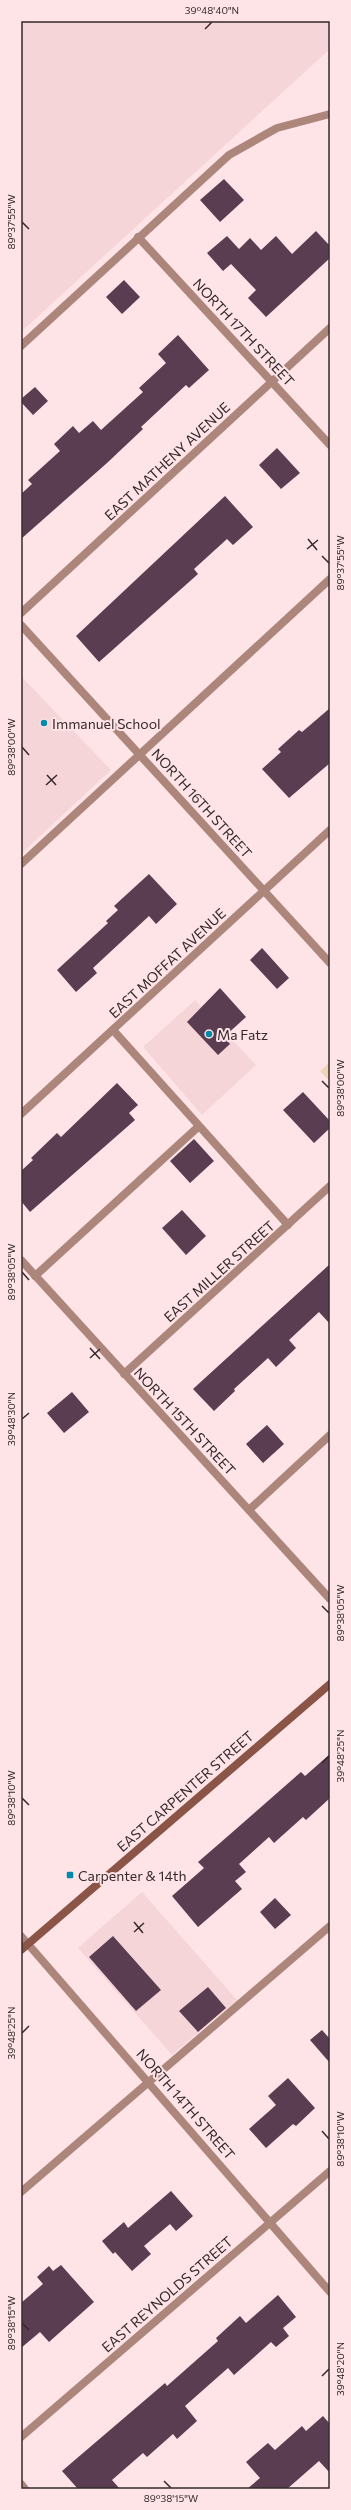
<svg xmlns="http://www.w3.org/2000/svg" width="351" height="2510" font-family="Commissioner,sans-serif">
	<rect width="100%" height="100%" fill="#fee3e7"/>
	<path fill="#f6d5d9" d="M21 21H330V49L21 332Z
		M21 676 111 770 21 854Z
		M195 1000 256 1065 202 1115 143 1047Z
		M142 1892 237 2000 172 2055 78 1948Z"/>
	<path fill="#f0d4b9" d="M330 1062V1082L320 1071Z"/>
	<path fill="#5a3d51" d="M224 179 244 200 220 222 200 200Z
		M316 231 330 246V258L266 317 248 298 256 290 231 264 223 271 207 253 227 236 239 249 250 238 261 250 276 236 292 254Z
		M124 280 140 297 122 314 106 297Z
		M178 335 209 370 189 388 186 385 141 427 143 429 107 463 21 539V494L32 484 28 480 60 451 54 444 73 426 79 433 93 421 101 430 143 392 139 388 166 363 158 354Z
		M35 387 48 401 33 415 21 402V399Z
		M277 448 300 473 281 489 259 465Z
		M225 496 253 527 233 545 227 539 194 569 198 574 99 662 76 636Z
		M330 708V763L289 798 262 769 281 752 278 749 299 730 302 732Z
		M149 874 177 904 156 924 149 916 93 968 97 973 76 992 57 970 108 923 106 921 118 910 114 906Z
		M262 948 289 978 277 989 250 960Z
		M220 988 246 1017 224 1037 230 1044 218 1055 187 1022Z
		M117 1083 138 1105 129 1113 135 1120 30 1212 21 1201V1171L33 1160 31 1158 57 1133 61 1137Z
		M303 1092 330 1121V1128L314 1143 283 1110Z
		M194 1139 214 1161 190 1183 170 1161Z
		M182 1210 206 1236 186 1255 162 1228Z
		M330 1264V1324L319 1312 289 1340 296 1348 276 1367 268 1358 234 1389 235 1391 214 1411 193 1389Z
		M72 1392 89 1412 64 1433 47 1413Z
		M267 1425 284 1444 263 1463 246 1444Z
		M330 1754V1798L306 1820 303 1817 274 1843 269 1837 239 1864 246 1872 235 1881 242 1889 198 1927 172 1896 204 1868 198 1862 220 1843 301 1772 305 1776Z
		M275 1898 291 1915 275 1929 260 1912Z
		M113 1936 161 1990 136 2011 89 1957Z
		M208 1987 226 2008 198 2032 179 2011Z
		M322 2030 330 2039V2063L310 2040Z
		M288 2078 315 2108 296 2126 293 2124 266 2148 249 2129 276 2105 268 2096Z
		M171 2191 193 2216 176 2231 170 2224 144 2246 151 2254 132 2271 115 2252 113 2254 102 2241 124 2222 128 2228Z
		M61 2265 94 2302 49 2342 40 2332 21 2348V2303L43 2284 37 2277 49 2266 53 2271Z
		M278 2295 296 2317 283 2328 289 2336 276 2347 271 2342 234 2375 228 2368 185 2406 197 2421 177 2439 173 2434 147 2457 143 2453 112 2480 120 2489H78L62 2471 165 2383 167 2386 218 2341 216 2338 240 2316 246 2323Z
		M323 2416 330 2424V2473L319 2461 287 2489H247L260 2478 246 2462 268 2443 275 2450 302 2426 306 2431Z"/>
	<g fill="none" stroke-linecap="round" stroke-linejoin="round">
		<path stroke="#ac867b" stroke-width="8" d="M21 346 229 155 277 128 330 114
			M21 864 330 579
			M113 1030 288 1225
			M35 1276 198 1127
			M249 1510 330 1435
			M21 2192 330 1926"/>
		<path stroke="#ac867b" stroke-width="8" d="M138 237 330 445
			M21 613 330 328
			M21 625 330 963
			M21 1114 330 830
			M21 1260 330 1599
			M124 1374 330 1186
			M21 1936 330 2292
			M21 2437 330 2171
			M21 2484 25 2489"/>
		<path stroke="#8a5546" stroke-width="8" d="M21 1950 330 1684"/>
	</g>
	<path fill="none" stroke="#362a2c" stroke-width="1.5" d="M205 29 212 22M22 222 29 229M308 539 317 550M307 549 318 540M322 556 329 563M22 747 29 755M47 775 56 785M46 785 57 775M322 1081 329 1088M22 1272 29 1280M90 1348 100 1359M90 1358 100 1349M22 1419 29 1413M322 1606 329 1613M322 1763 329 1756M22 1798 29 1805M134 1922 143 1933M134 1932 144 1923M22 2033 29 2026M322 2131 329 2139M22 2323 29 2330M322 2376 329 2369M164 2481 171 2488"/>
	<g fill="#038aaa" stroke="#fee3e7" stroke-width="1.5">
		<circle cx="44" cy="723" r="4"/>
		<circle cx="209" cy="1034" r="4"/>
		<rect x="66" y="1871" width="8" height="8" rx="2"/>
	</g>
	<g text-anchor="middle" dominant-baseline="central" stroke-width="4" stroke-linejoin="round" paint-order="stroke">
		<g font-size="14" fill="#362a2c" stroke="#fee3e7">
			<text transform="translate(244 332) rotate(47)">NORTH 17TH STREET</text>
			<text transform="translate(167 461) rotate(-43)">EAST MATHENY AVENUE</text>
			<text transform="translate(202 803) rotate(48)">NORTH 16TH STREET</text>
			<text transform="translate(167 963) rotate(-43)">EAST MOFFAT AVENUE</text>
			<text transform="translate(219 1271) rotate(-42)">EAST MILLER STREET</text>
			<text transform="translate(185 1421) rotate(47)">NORTH 15TH STREET</text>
			<text transform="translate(185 1791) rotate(-41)">EAST CARPENTER STREET</text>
			<text transform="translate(186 2104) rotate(49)">NORTH 14TH STREET</text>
			<text transform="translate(167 2294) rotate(-41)">EAST REYNOLDS STREET</text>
		</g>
		<g font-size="14" fill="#362a2c" stroke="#fee3e7" text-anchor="start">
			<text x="52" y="723">Immanuel School</text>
			<text x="217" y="1034">Ma Fatz</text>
			<text x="78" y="1875">Carpenter &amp; 14th</text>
		</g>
	</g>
	<rect width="351" height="2510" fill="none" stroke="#fee3e7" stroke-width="44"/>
	<rect x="22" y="22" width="307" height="2466" fill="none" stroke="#362a2c" stroke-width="1.5"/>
	<g font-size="10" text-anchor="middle" fill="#362a2c">
		<text x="212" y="14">39°48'40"N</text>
		<text transform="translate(11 222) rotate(-90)" y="4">89°37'55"W</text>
		<text transform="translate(340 563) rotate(-90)" y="4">89°37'55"W</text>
		<text transform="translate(11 747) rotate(-90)" y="4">89°38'00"W</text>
		<text transform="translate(340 1088) rotate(-90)" y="4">89°38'00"W</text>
		<text transform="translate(11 1272) rotate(-90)" y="4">89°38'05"W</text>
		<text transform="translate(11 1419) rotate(-90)" y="4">39°48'30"N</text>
		<text transform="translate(340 1613) rotate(-90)" y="4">89°38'05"W</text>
		<text transform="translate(340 1756) rotate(-90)" y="4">39°48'25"N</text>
		<text transform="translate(11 1798) rotate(-90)" y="4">89°38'10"W</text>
		<text transform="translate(11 2033) rotate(-90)" y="4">39°48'25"N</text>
		<text transform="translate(340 2139) rotate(-90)" y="4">89°38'10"W</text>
		<text transform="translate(11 2323) rotate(-90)" y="4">89°38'15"W</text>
		<text transform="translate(340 2369) rotate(-90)" y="4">39°48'20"N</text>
		<text x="171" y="2502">89°38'15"W</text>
	</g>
</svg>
